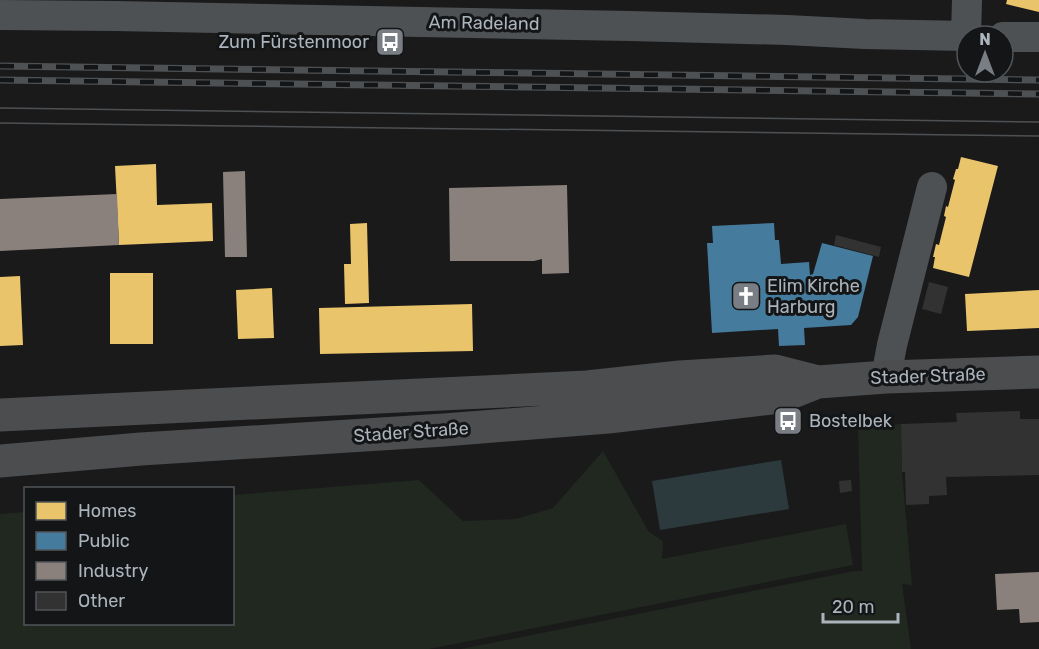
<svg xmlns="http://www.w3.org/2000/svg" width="1039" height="649" font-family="Rubik,sans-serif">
	<rect width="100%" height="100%" fill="#1a1a1b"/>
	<path fill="#202820" d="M901 424 902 472 912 585 902 584 911 649H461L854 571H862L858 426H881Z
		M603 451 649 532 663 541 662 559 846 524 853 565 429 649H0V514L25 512 26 624H232L233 495 419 480 463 521 516 519 553 508Z"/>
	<path fill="#2c3a3e" d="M781 460 789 509 660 530 652 481Z"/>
	<path fill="#e9c46a" d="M1007 0H1039V12L1006 4Z
		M961 157 998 166 969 277 933 268 935 257H933L936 244 939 245 946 217 944 216 946 206 948 207 955 180 953 179 956 169H958Z
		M156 164 157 205 212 203 213 241 119 245 115 166Z
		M367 223 369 303 345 304 344 264H351L350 224Z
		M110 273H153V344H110Z
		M20 276 23 345 0 346V277Z
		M272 288 274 338 238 339 236 290Z
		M1039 290V328L967 331 965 294Z
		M472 304 473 351 320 354 319 308Z"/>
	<path fill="#457b9d" d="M774 223 775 240H779L781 264 809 262 810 275 813 274 822 243 873 256 858 317 851 325 804 328 805 345 779 346 778 329 712 333 707 243H713L712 226Z"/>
	<path fill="#8a817c" d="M245 171 247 257H225L223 172Z
		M567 185 569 273 542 274V259L534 261H450L449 188Z
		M117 194 119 245 0 251V199Z
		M1039 572V622L1020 623 1019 609 997 610 995 574Z"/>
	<path fill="#323233" d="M836 235 881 247 879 257 834 245Z
		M929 282 948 287 941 314 922 309Z
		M1020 411V419H1039V475L946 477 947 495 929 496V504L906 505 905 472H902L901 424 957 422 956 413Z
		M851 480 852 491 840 493 839 481Z"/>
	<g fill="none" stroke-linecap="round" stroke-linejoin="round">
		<path stroke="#4e5154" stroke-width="30" d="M0 15 115 16 630 26 787 30 865 34 967 36
			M966 36 967 0
			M1003 37H1039
			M886 377 892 345 932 187"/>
		<path stroke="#4c4d4f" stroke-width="33" d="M0 415 587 387 680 377 775 371 818 382
			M0 461 141 449 444 430 608 417 780 397 818 382 886 377 1039 372"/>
		<path stroke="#4e5153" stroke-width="1.5" d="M0 108 1039 122
			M0 123 1039 136"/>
		<g stroke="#4e5153" stroke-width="7">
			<path id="rail" d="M0 66 1039 80
				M0 80 1039 94"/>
		</g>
		<use href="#rail" stroke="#141517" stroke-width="4.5" stroke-dasharray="14" stroke-linecap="butt"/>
	</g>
	<defs>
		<g id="bus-square" transform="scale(1.5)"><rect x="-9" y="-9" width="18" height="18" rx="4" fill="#787e84" stroke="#141517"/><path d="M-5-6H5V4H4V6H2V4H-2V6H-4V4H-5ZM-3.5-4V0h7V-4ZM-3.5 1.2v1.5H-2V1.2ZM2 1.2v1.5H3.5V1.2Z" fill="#fff"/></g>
		<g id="church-square" transform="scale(1.5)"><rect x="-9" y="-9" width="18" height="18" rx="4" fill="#787e84" stroke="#141517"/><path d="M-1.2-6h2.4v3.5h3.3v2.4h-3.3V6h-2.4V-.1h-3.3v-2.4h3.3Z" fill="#fff"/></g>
	</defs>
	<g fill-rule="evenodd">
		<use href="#bus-square" x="390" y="42"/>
		<use href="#church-square" x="746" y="296"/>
		<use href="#bus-square" x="788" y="421"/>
	</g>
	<g text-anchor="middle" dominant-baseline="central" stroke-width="6" stroke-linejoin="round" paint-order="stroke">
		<g font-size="18" fill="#abb4bc" stroke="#141517">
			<text transform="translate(484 23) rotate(1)">Am Radeland</text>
			<text transform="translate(928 376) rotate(-2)">Stader Straße</text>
			<text transform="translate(411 432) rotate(-4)">Stader Straße</text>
		</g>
		<g font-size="18" fill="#abb4bc" stroke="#141517" text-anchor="start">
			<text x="369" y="42" text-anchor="end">Zum Fürstenmoor</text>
			<text x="767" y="286">Elim Kirche<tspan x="767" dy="21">Harburg</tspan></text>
			<text x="809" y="421">Bostelbek</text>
		</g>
	</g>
	<rect x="24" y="487" width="210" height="138" fill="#141517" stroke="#505559" stroke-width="1.5"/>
	<rect x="36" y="502" width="30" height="18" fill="#e9c46a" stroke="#505559" stroke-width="1.5"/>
	<text x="78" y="517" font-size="18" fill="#abb4bc">Homes</text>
	<rect x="36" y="532" width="30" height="18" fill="#457b9d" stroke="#505559" stroke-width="1.5"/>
	<text x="78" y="547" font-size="18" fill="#abb4bc">Public</text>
	<rect x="36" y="562" width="30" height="18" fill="#8a817c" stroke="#505559" stroke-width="1.5"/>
	<text x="78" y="577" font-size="18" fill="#abb4bc">Industry</text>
	<rect x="36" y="592" width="30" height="18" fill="#323233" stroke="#505559" stroke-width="1.5"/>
	<text x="78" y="607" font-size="18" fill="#abb4bc">Other</text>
	<g transform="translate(985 54)"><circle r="28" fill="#141517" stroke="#505559" stroke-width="1.5"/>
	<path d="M0-4.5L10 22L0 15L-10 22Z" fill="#787e84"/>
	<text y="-9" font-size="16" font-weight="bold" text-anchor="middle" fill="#abb4bc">N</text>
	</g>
	<path d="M823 613v9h75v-9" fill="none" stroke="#abb4bc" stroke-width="3"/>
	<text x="832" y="613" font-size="18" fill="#abb4bc" stroke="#141517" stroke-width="4.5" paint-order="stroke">20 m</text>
</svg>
